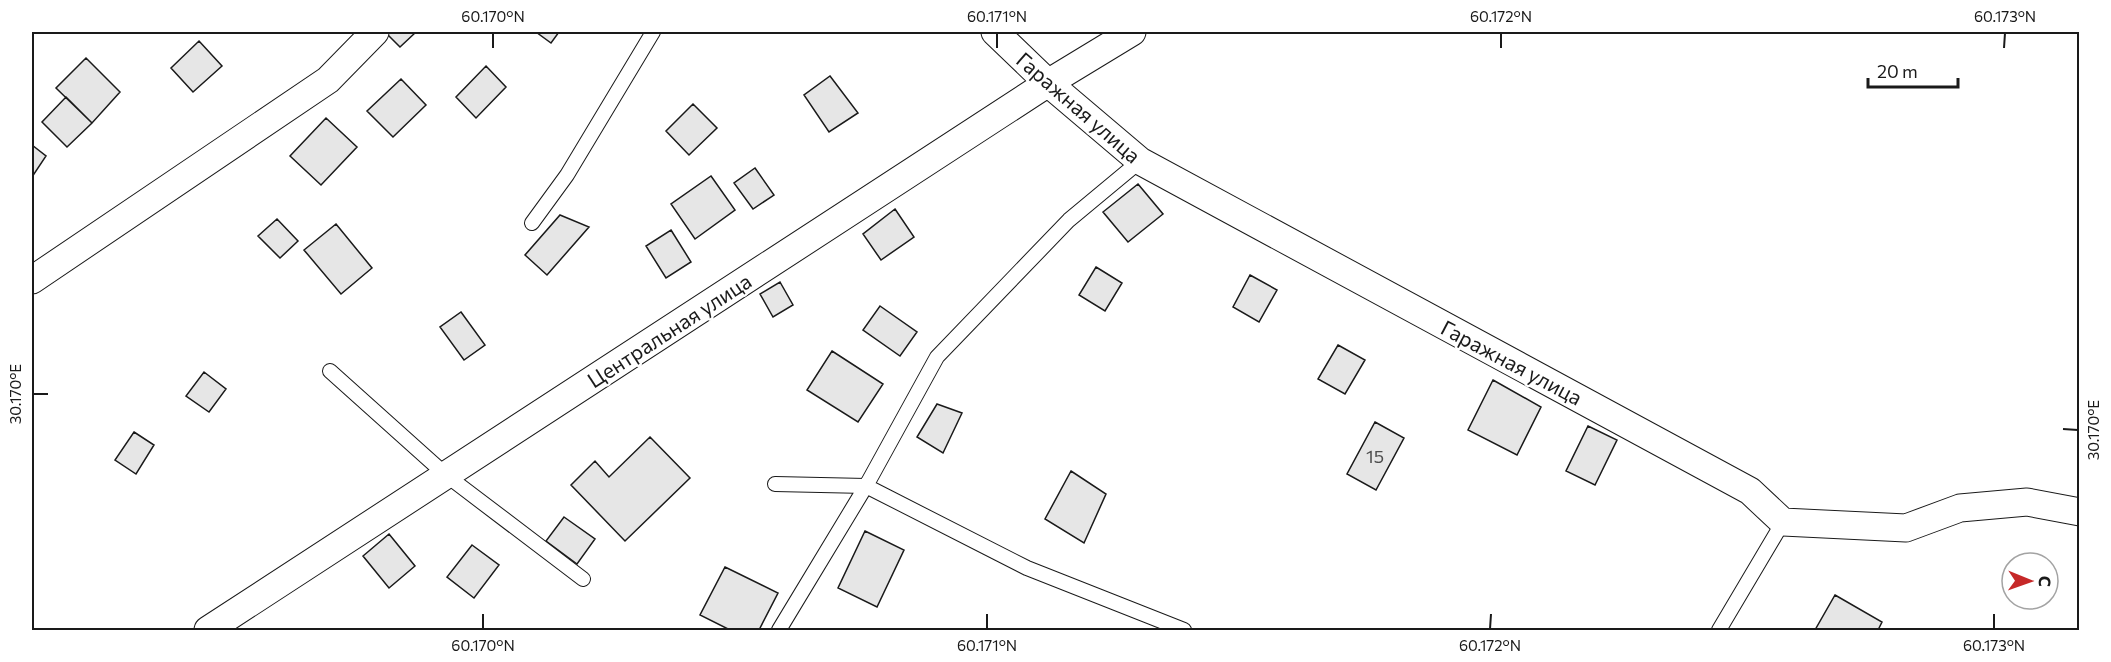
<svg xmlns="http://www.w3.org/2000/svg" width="2111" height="662" font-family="Commissioner,sans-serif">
	<rect width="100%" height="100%" fill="#fff"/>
	<path fill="#e6e6e6" stroke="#1a1a1a" stroke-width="1.5" d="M385 32H416L400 47Z
		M536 32H559L551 43Z
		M199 41 222 66 193 92 171 68Z
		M86 58 120 92 92 123 56 88Z
		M486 66 506 87 476 118 456 97Z
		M830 76 858 113 829 132 804 95Z
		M401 79 426 105 393 137 367 111Z
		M66 97 92 123 67 147 42 122Z
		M693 104 717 128 689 155 666 131Z
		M326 118 357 147 321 185 290 156Z
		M32 145 46 156 32 177Z
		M755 168 774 195 753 209 734 183Z
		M711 176 735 210 695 239 671 204Z
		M1138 184 1163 214 1128 242 1103 212Z
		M895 209 914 237 881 260 863 234Z
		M560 215 589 227 547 275 525 255Z
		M277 219 298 241 280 258 258 236Z
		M336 224 372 268 341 294 304 250Z
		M671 230 691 262 666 278 646 246Z
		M1096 267 1122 283 1105 311 1079 295Z
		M1250 275 1277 290 1259 322 1233 307Z
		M780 282 793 305 773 317 760 294Z
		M880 306 917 332 900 356 863 330Z
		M461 312 485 345 464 360 440 327Z
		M1338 345 1365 360 1345 394 1318 379Z
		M832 351 883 384 858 422 807 390Z
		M204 372 226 389 209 412 186 396Z
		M1493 380 1541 407 1517 455 1468 430Z
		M937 404 962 413 943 453 917 437Z
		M1375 422 1404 438 1376 490 1347 474Z
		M1588 426 1617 440 1595 485 1566 471Z
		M134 432 154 445 136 474 115 460Z
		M650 437 690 478 625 541 571 485 595 461 609 477Z
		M1071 471 1106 494 1084 543 1045 519Z
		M564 517 595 539 577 564 546 541Z
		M865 531 904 550 877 607 838 588Z
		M389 534 415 566 389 588 363 556Z
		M472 545 499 565 474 598 447 577Z
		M725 567 778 593 759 630H730L700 615Z
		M1835 595 1882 622 1878 630H1815Z"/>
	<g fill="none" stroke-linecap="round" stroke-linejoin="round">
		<g stroke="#1a1a1a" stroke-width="16">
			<path id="lane" d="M532 223 567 175 653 32
				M330 371 446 475 583 579
				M775 484 866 486 1027 568 1184 630
				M779 630 866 486 937 357 1069 220 1140 161
				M1719 630 1783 522"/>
		</g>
		<g stroke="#1a1a1a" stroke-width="29">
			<path id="street" d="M995 32 1048 83 1140 161 1750 491 1783 522 1906 528 1960 508 2027 502 2080 512
				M32 280 328 80 375 32
				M208 630 1048 83 1132 32"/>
		</g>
		<use href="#lane" stroke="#fff" stroke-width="14"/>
		<use href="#street" stroke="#fff" stroke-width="27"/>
	</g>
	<path fill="none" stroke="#1a1a1a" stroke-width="2" d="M493 48V33M997 48V33M1501 48V33M2004 48 2005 33M33 394H48M2063 429 2078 430M483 629V614M987 629V614M1490 629 1491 614M1994 629V614"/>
	<g text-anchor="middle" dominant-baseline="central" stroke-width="4.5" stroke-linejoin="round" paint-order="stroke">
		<g font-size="18" fill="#4d4d4d">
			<text x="1375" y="456">15</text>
		</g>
		<g font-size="21" fill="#1a1a1a" stroke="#fff">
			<text transform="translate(1079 107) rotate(41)">Гаражная улица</text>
			<text transform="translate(669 330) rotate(-33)">Центральная улица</text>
			<text transform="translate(1512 362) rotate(28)">Гаражная улица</text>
		</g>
	</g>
	<rect width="2111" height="662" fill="none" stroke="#ffffff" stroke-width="66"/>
	<g transform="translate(2030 581) rotate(91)"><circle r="28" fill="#ffffff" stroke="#a3a3a3" stroke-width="1.5"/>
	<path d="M0-4.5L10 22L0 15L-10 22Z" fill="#c62828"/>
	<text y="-9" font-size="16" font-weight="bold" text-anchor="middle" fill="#1a1a1a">С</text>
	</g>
	<path d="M1868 78v9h90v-9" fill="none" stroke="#1a1a1a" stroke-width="3"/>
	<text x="1877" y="78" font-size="18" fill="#1a1a1a" stroke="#ffffff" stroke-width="4.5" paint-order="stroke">20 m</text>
	<rect x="33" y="33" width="2045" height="596" fill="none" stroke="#1a1a1a" stroke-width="2"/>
	<g font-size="15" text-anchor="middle" fill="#1a1a1a">
		<text x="493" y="22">60.170°N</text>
		<text x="997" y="22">60.171°N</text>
		<text x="1501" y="22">60.172°N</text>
		<text x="2005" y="22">60.173°N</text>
		<text transform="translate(16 394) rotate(-90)" y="5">30.170°E</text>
		<text transform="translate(2094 430) rotate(-90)" y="5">30.170°E</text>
		<text x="483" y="651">60.170°N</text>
		<text x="987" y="651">60.171°N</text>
		<text x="1490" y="651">60.172°N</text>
		<text x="1994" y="651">60.173°N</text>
	</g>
</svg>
